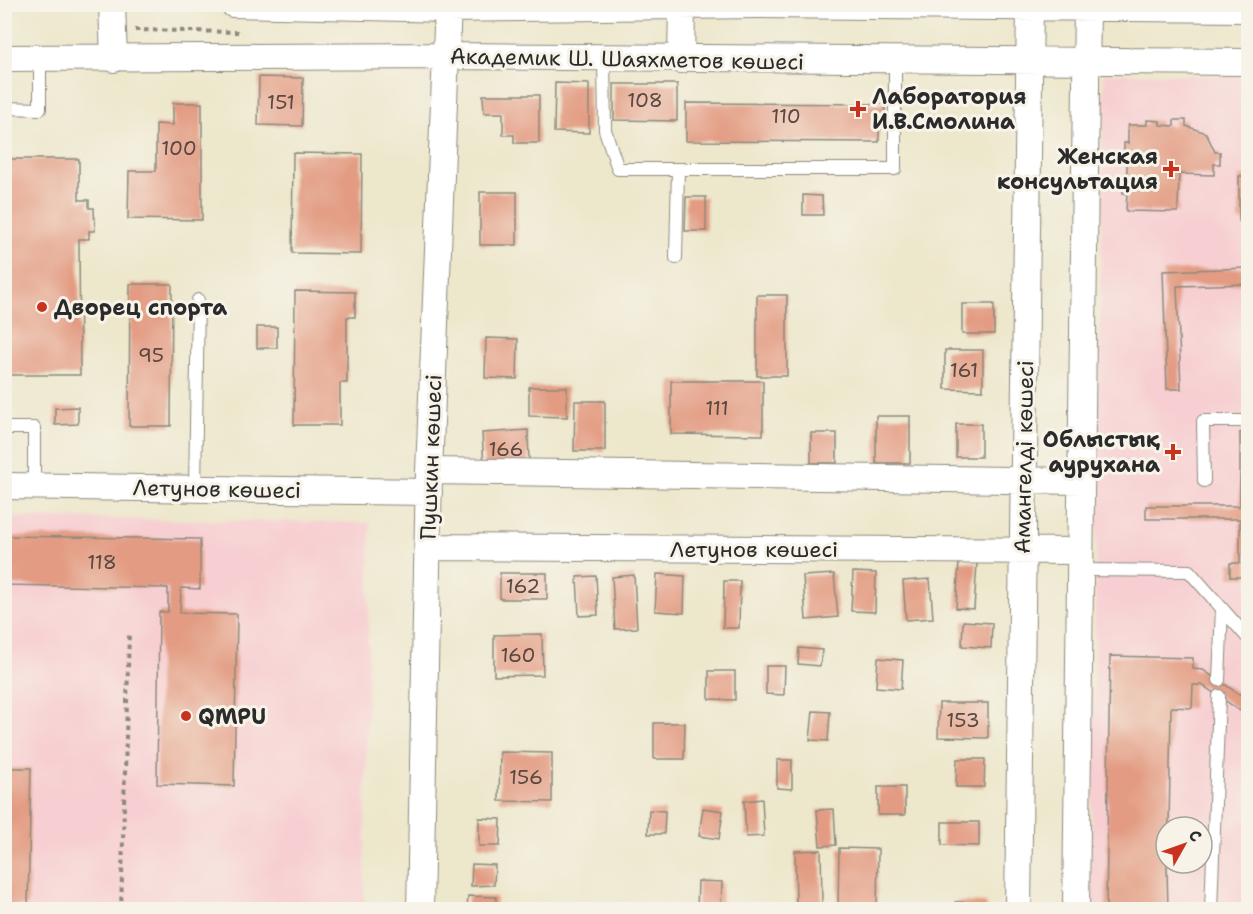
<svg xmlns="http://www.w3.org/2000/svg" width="1253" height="914" font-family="'Shantell Sans',sans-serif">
	<rect width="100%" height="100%" fill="#f7f3e8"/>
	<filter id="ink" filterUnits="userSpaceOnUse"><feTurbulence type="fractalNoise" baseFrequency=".0167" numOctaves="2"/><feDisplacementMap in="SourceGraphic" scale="12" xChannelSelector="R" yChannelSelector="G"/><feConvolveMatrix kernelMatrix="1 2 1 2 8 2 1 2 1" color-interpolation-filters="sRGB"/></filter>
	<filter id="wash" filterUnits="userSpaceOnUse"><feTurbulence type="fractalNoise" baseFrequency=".008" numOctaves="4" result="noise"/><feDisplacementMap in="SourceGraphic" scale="24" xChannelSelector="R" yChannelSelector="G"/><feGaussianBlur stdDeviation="1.35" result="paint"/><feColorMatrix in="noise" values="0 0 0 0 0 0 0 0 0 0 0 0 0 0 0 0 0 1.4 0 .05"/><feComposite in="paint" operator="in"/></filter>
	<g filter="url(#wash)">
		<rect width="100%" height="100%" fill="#ede7cc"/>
		<path fill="#f7cfd2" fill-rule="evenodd" d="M1104 73 1248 76V909L1090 910ZM1166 827H1202V863H1166Z
			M5 517 370 523 364 909 5 910Z"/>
		<g id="blocks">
			<path fill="#e39c83" d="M259 77 303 78 302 126 258 125Z
				M555 83 589 84V133L554 132Z
				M614 84H677V121L614 120Z
				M483 95H539V143H514V135H503V113H484Z
				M173 103H202V220L128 219 129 171H156V124L173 125Z
				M686 103 885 104V128L879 129V142L686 141Z
				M1147 120 1160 121V125L1174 126V120H1186V126L1206 133 1215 152H1220V164H1214V175L1179 174 1178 212 1126 211 1127 193H1123V180H1127V155H1124V143H1128V125H1147Z
				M293 153 362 154 361 254 292 253Z
				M4 159H79V200H89V208H94L95 231H89V239H79L80 375H4Z
				M1239 176H1248V222L1239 221Z
				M480 192H517V245H480Z
				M803 195 822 196 823 215H803Z
				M686 197H706V231H685Z
				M1248 268V284L1177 286 1181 389H1167L1163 271Z
				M130 284H172L171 426H129Z
				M295 291 355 292V317H347V383H340V425H294Z
				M757 295H787V376H757Z
				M962 304H994V334H962Z
				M257 327H277V348H257Z
				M486 338 518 339 517 379 485 378Z
				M945 350H983V390L945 389Z
				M671 381H763V435L671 434Z
				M529 387H567V417L529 416Z
				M575 401H605V451H574Z
				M78 407V424L55 425V408Z
				M876 416H910V463H876Z
				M956 424H981V457H956Z
				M528 430 529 464 484 466 482 433Z
				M811 433H837V463H811Z
				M1240 433H1248V577H1230V563H1240V519H1146V506H1240Z
				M4 536 200 539V589L181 588 180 613 237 614 234 786 157 784 159 612H168V588L4 585Z
				M959 561 977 563 974 609 956 608Z
				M853 572 876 573 875 612 851 611Z
				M500 573H547V599H500Z
				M657 574 685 576 684 613 655 611Z
				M834 574 838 617 806 620 803 576Z
				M634 575 637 628 615 629 612 577Z
				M596 576 598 615 579 616 577 577Z
				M930 579 933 618 906 620 903 581Z
				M724 581H740L739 628H723Z
				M963 621 992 623 991 648 962 646Z
				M542 634 543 675 494 676V635Z
				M799 648 822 650 820 666 798 664Z
				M1110 656 1193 658V669L1203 670 1248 700V716L1202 685H1193L1192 708 1171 707 1169 827H1166L1168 910H1106Z
				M878 658 903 660 901 689 876 687Z
				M766 666H785L784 695 766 694Z
				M709 671H735V700L709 699Z
				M939 703H988V738L938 737Z
				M813 711 830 712 828 741 810 740Z
				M654 723H685L684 759H654Z
				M500 752 552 753V802L499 801Z
				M957 759H985L984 787H956Z
				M777 760H792V789L777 788Z
				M4 768H31L28 906H9V910H4Z
				M878 787H905V815H878Z
				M762 799 764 836 746 837 744 801Z
				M703 808 723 811 719 839 699 836Z
				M834 809 836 845 820 846 817 810Z
				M649 810 665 811 664 834H648Z
				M479 818 501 819 500 846H479Z
				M942 822H979V846L942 845Z
				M839 848 878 849 877 910H838Z
				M821 850 822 904 796 905 795 851Z
				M472 864 495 865 494 885 471 886Z
				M698 881 722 882 721 910H697Z
				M468 896 496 897 495 910H467Z
				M955 902 986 903V910H955Z
				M579 906 606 908V910H579Z"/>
		</g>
	</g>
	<g filter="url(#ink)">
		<use href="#blocks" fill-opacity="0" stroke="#8c897c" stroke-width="1.5"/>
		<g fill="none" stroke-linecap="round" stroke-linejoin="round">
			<g stroke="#8c897c" stroke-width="14">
				<path id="lane" d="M604 57 605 130 618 169H895V61
					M4 108 40 109V59
					M676 258 678 169
					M4 428H34V487
					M1204 481 1203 421H1248
					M195 489 198 300
					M1080 570 1189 571 1248 638
					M1219 680 1222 608
					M1211 910 1219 696"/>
			</g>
			<g stroke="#8c897c" stroke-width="28">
				<path id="street" d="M112 4 114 59
					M233 4 448 9 757 5 1248 9
					M4 58 446 56 1248 62
					M681 60 682 7
					M429 471 1081 481
					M4 486 429 492
					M428 547 1080 551
					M420 910 429 471 448 4
					M1018 910 1030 4
					M1076 910 1087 4"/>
			</g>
			<path stroke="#8c897c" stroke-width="4" stroke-dasharray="4.5 4.5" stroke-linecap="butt" d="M135 30 238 32
				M121 910 129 633"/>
			<use href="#lane" stroke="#fff" stroke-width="12"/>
			<use href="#street" stroke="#fff" stroke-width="26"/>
		</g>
	</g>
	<g fill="#c8321e" stroke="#f7f3e8" stroke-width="2">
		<path d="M855 100h6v6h6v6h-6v6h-6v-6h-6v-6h6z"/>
		<path d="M1168 160h6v6h6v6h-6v6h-6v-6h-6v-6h6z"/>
		<circle cx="42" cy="307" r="6"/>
		<path d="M1170 443h6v6h6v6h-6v6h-6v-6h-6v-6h6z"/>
		<circle cx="186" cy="716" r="6"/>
	</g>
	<g text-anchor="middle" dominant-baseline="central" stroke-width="6" stroke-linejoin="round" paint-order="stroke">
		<g font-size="20" fill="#594741">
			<text x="645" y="100">108</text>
			<text x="281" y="102">151</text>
			<text x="786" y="116">110</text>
			<text x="179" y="148">100</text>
			<text x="151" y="355">95</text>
			<text x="964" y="370">161</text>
			<text x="717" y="408">111</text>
			<text x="506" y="449">166</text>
			<text x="102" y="562">118</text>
			<text x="523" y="586">162</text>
			<text x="518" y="655">160</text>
			<text x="963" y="720">153</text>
			<text x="526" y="777">156</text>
		</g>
		<g font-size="22" fill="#2b2b2b" stroke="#f7f3e8">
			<text transform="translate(627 59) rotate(1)">Академик Ш. Шаяхметов көшесі</text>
			<text transform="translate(431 457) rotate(-88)">Пушкин көшесі</text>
			<text transform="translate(1024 457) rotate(-89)">Амангелді көшесі</text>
			<text transform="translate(217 489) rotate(1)">Летунов көшесі</text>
			<text x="754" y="549">Летунов көшесі</text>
		</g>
		<g font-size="22" font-weight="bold" fill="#2b2b2b" stroke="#f7f3e8" text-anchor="start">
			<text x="872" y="96">Лаборатория<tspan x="872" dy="25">И.В.Смолина</tspan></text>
			<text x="1158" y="156" text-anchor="end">Женская<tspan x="1158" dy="25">консультация</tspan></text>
			<text x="54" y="307">Дворец спорта</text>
			<text x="1160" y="439" text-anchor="end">Облыстық<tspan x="1160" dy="25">аурухана</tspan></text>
			<text x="198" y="716">QMPU</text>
		</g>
	</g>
	<rect width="1253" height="914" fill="none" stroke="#f7f3e8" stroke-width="24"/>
	<g transform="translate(1184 845) rotate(50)"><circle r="28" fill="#f7f3e8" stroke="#a5a39c" stroke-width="1.5"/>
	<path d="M0-4.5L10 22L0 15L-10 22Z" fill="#c8321e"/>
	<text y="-9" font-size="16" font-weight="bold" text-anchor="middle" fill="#2b2b2b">С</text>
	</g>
</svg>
